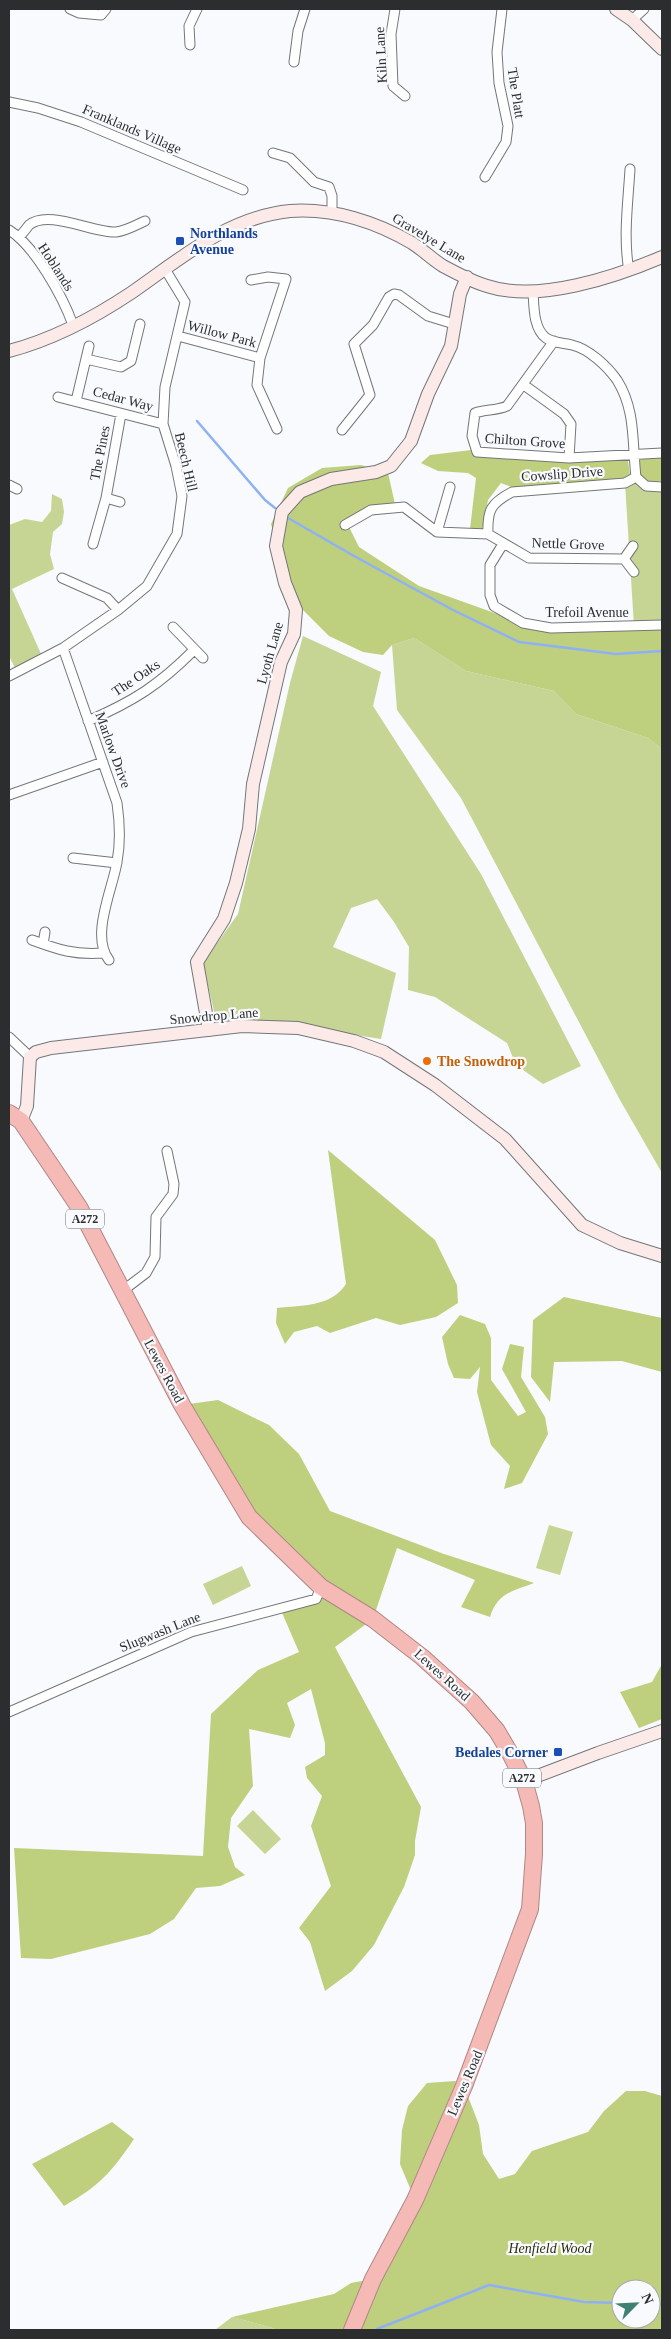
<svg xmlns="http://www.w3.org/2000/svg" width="671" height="2339" font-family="Georgia,serif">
	<rect width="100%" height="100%" fill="#f8fafd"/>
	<path fill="#c6d494" d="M625 483H662V625L634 626Z
		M52 494 62 499 64 512 62 524 53 532 50 554 54 569 12 589 42 656 16 670 9 656V525L25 519 42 522 51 511Z
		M303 636 381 672 373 706 481 874 581 1066 543 1084 516 1065 507 1043 435 997 408 990 409 947 394 922 377 899 351 908 333 947 396 973 381 1039 279 1023 216 1020 203 963 238 914 290 683Z
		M414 638 466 671 554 691 576 714 648 738 662 749V1173L620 1100 461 798 397 710 392 645Z
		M549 1525 573 1532 560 1575 536 1568Z
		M242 1566 251 1586 213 1605 203 1584Z
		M253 1810 281 1839 265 1854 237 1826Z
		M232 2317 273 2328 275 2330H215Z"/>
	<path fill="#becf7d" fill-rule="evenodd" d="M471 450 504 458H624L628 461 630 475 623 481 581 485H540L514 488 501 483 488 500 482 530 470 529 476 478 468 473 438 471 421 463 430 455Z
		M662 456V481L646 484 638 477V460Z
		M361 465 388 473 395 504 367 506 347 523 359 547 419 586 523 623 551 628 662 625V749L648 738 576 714 554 691 466 671 414 638 392 645 383 655 363 652 329 636 292 599 271 524 288 488 322 468Z
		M328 1150 435 1240 457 1285 458 1303 436 1317 400 1325 376 1318 330 1333 317 1326 294 1332 285 1344 276 1323 277 1308C303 1305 331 1307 346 1284Z
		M564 1297 662 1318V1372L622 1361 554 1362 550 1402 531 1377 533 1320Z
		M460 1315 485 1324 491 1338V1380L518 1416 526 1412 502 1369 510 1344 524 1347 521 1377 545 1417 548 1434 522 1483 504 1489 510 1466 491 1445 477 1392 480 1367 470 1379 454 1378 448 1364 442 1337Z
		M218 1400 269 1425 299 1454 330 1511 444 1554 534 1583C513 1591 497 1593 490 1617L461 1607 475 1580 397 1548 373 1619 335 1647 421 1807 415 1841V1855L404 1887 374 1945 352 1971 325 1991 310 1942 299 1928 331 1886 311 1826 322 1796 307 1778 305 1767 325 1755V1743L311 1689 287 1703 295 1725 290 1738 249 1729 253 1786 231 1818 228 1847 235 1867 245 1875 220 1886 196 1888 174 1919 150 1934 51 1959 21 1958 14 1848 203 1856 211 1714 258 1670 299 1652 280 1608 316 1599 321 1587 249 1517 182 1405Z
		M662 1664V1719L639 1728 620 1692 652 1682Z
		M455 2081 464 2086 479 2125 483 2154 499 2179 515 2174 532 2151 588 2132 604 2111 626 2091H645L662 2096V2330H275L273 2328 232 2317 334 2294 351 2283 373 2279 415 2200 400 2164 402 2130 408 2106 427 2083ZM621 2289H651V2319H621Z
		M112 2122 134 2139C111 2173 99 2186 64 2206L32 2164Z"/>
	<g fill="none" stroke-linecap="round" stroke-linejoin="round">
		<path stroke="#8eb1f6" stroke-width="2.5" d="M197 421 265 500 275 508
			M288 518 354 556 453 610 519 642 616 654 662 651
			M651 2304H662
			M377 2329 489 2285 584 2302 621 2303"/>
		<g stroke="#747679" stroke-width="11">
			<path id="street" d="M70 9 79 13 101 15 106 9
				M395 9 391 34 393 86 405 96
				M632 20 644 9
				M190 45 189 26 197 9
				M294 62 298 31 305 9
				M9 102 38 108 81 122 243 190
				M273 153 290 158 314 182 329 187 332 196V213
				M485 177 506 142 508 126 499 83 497 52 502 9
				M9 230C35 246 63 297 73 325
				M19 237C23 233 26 229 29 225 49 209 92 233 116 232 126 231 136 225 145 221
				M629 271C623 237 628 203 630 169
				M251 280 268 277 286 279 260 358 257 385 277 429
				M533 291C534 306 533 328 546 338 553 343 564 343 572 345 589 349 607 366 617 380 636 410 632 443 636 477L646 486 662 487
				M178 336 260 358
				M554 341 507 406C496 411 486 409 475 413L472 436 477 452 569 458 662 453
				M86 359 121 367 131 361 140 324
				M524 385 564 414 571 424 569 458
				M58 397 163 424
				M76 401 89 346
				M342 430 370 395 354 344 373 325 389 297 394 294 399 295 428 316 454 324
				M9 485 17 489
				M106 498 120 502
				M345 525 371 510 404 507 437 532 488 534
				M437 532 450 487
				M488 534C487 510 491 503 512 492L625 483 636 477
				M488 534 529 558 624 559
				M93 544 106 498 121 414
				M503 544 490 565V595L494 606 523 623 551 628 662 625
				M633 546 624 559 634 572
				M62 578 107 598 118 610
				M173 627 203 658
				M63 648 117 803C120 824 121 841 117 862 113 888 90 936 109 960
				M9 676 63 648 118 610 147 586 177 534 182 496 176 466 163 424 165 387 185 302 165 269
				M88 721C134 701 159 685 194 650
				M9 795 103 762
				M73 858 117 863
				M32 940C59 950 74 955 103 953
				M43 944 45 932
				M9 1037 30 1057
				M121 1292 146 1273 155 1257 156 1217 173 1194 174 1184 167 1151
				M9 1712 191 1632 316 1599 321 1587"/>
		</g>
		<g stroke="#747679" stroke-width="14">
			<path id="secondary" d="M616 9 632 20 662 49
				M9 351C51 340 95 317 131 293 180 259 228 217 290 211 333 208 376 222 412 243 423 250 432 259 443 266 456 273 473 282 487 286 538 303 615 277 662 257
				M209 1030 197 962 224 919 236 883 249 829 253 784 281 662 294 634 296 610 285 583 276 546 282 512 300 492 331 479 376 472 391 466 411 441 428 394 451 346 460 294 467 277
				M21 1121 27 1106 30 1057 36 1052 51 1048 242 1026 298 1028 354 1041 384 1052 435 1085 505 1139 582 1225 620 1243 662 1256
				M524 1781 598 1753 662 1731"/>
		</g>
		<g stroke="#af8886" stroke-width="18">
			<path id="highway" d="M9 1113 21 1121 79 1207 182 1405 249 1517 321 1587 373 1619 422 1657 472 1702 497 1731 511 1755 524 1781 531 1806 534 1823V1854L530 1909 464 2086 415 2200 373 2279 352 2330"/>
		</g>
		<use href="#street" stroke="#fff" stroke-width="9"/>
		<use href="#secondary" stroke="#fceae9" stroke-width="12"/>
		<use href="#highway" stroke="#f5b9b6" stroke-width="16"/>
	</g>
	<g fill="#1a4fb4" stroke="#f8fafd" stroke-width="2">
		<rect x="175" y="236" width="10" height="10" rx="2.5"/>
		<rect x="553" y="1747" width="10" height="10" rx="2.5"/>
	</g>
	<circle fill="#e8710a" stroke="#f8fafd" stroke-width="2" cx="427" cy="1061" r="5"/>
	<g text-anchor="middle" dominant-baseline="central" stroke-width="4.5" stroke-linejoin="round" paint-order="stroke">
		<g fill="#f8fafd" stroke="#696a6c" stroke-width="1">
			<rect x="66" y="1209.5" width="38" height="19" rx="4"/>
			<rect x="503" y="1768.5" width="38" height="19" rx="4"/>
		</g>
		<g font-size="12" font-weight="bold" fill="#2c2d2e">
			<text x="85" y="1219">A272</text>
			<text x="522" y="1778">A272</text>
		</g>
		<g font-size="14" fill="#2c2d2e" stroke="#f8fafd">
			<text transform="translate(381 55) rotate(-93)">Kiln Lane</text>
			<text transform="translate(516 93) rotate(81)">The Platt</text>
			<text transform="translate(132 129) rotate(23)">Franklands Village</text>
			<text transform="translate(429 238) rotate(31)">Gravelye Lane</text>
			<text transform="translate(56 267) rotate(57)">Hoblands</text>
			<text transform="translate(222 334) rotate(15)">Willow Park</text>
			<text transform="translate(123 399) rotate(15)">Cedar Way</text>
			<text transform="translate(525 441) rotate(4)">Chilton Grove</text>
			<text transform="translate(100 453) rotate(-79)">The Pines</text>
			<text transform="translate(186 462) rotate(77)">Beech Hill</text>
			<text transform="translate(562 474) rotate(-4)">Cowslip Drive</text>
			<text transform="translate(568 544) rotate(2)">Nettle Grove</text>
			<text x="587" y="612">Trefoil Avenue</text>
			<text transform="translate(270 653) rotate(-74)">Lyoth Lane</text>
			<text transform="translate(136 678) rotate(-34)">The Oaks</text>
			<text transform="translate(113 750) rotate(70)">Marlow Drive</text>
			<text transform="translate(214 1016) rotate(-5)">Snowdrop Lane</text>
			<text transform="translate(164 1371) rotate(62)">Lewes Road</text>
			<text transform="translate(160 1632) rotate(-22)">Slugwash Lane</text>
			<text transform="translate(442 1675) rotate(42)">Lewes Road</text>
			<text transform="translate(465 2083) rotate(-67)">Lewes Road</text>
		</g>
		<g font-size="14" font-weight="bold" fill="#164399" stroke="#f8fafd" text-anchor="start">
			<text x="190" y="233">Northlands<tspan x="190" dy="16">Avenue</tspan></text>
			<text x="548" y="1752" text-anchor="end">Bedales Corner</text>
		</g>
		<g font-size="14" font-weight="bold" fill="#c56008" stroke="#f8fafd" text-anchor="start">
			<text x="437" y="1061">The Snowdrop</text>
		</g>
		<g font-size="14" font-style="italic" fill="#282e0b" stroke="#f8fafd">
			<text x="550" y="2248">Henfield Wood</text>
		</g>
	</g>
	<rect width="671" height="2339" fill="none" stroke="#2c2d2e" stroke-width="20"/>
	<g transform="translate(636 2304) rotate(66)"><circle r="24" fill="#f8fafd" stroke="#a6a8aa"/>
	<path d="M0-4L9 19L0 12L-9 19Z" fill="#3e8173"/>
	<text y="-8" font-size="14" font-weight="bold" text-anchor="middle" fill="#2c2d2e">N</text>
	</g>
</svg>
